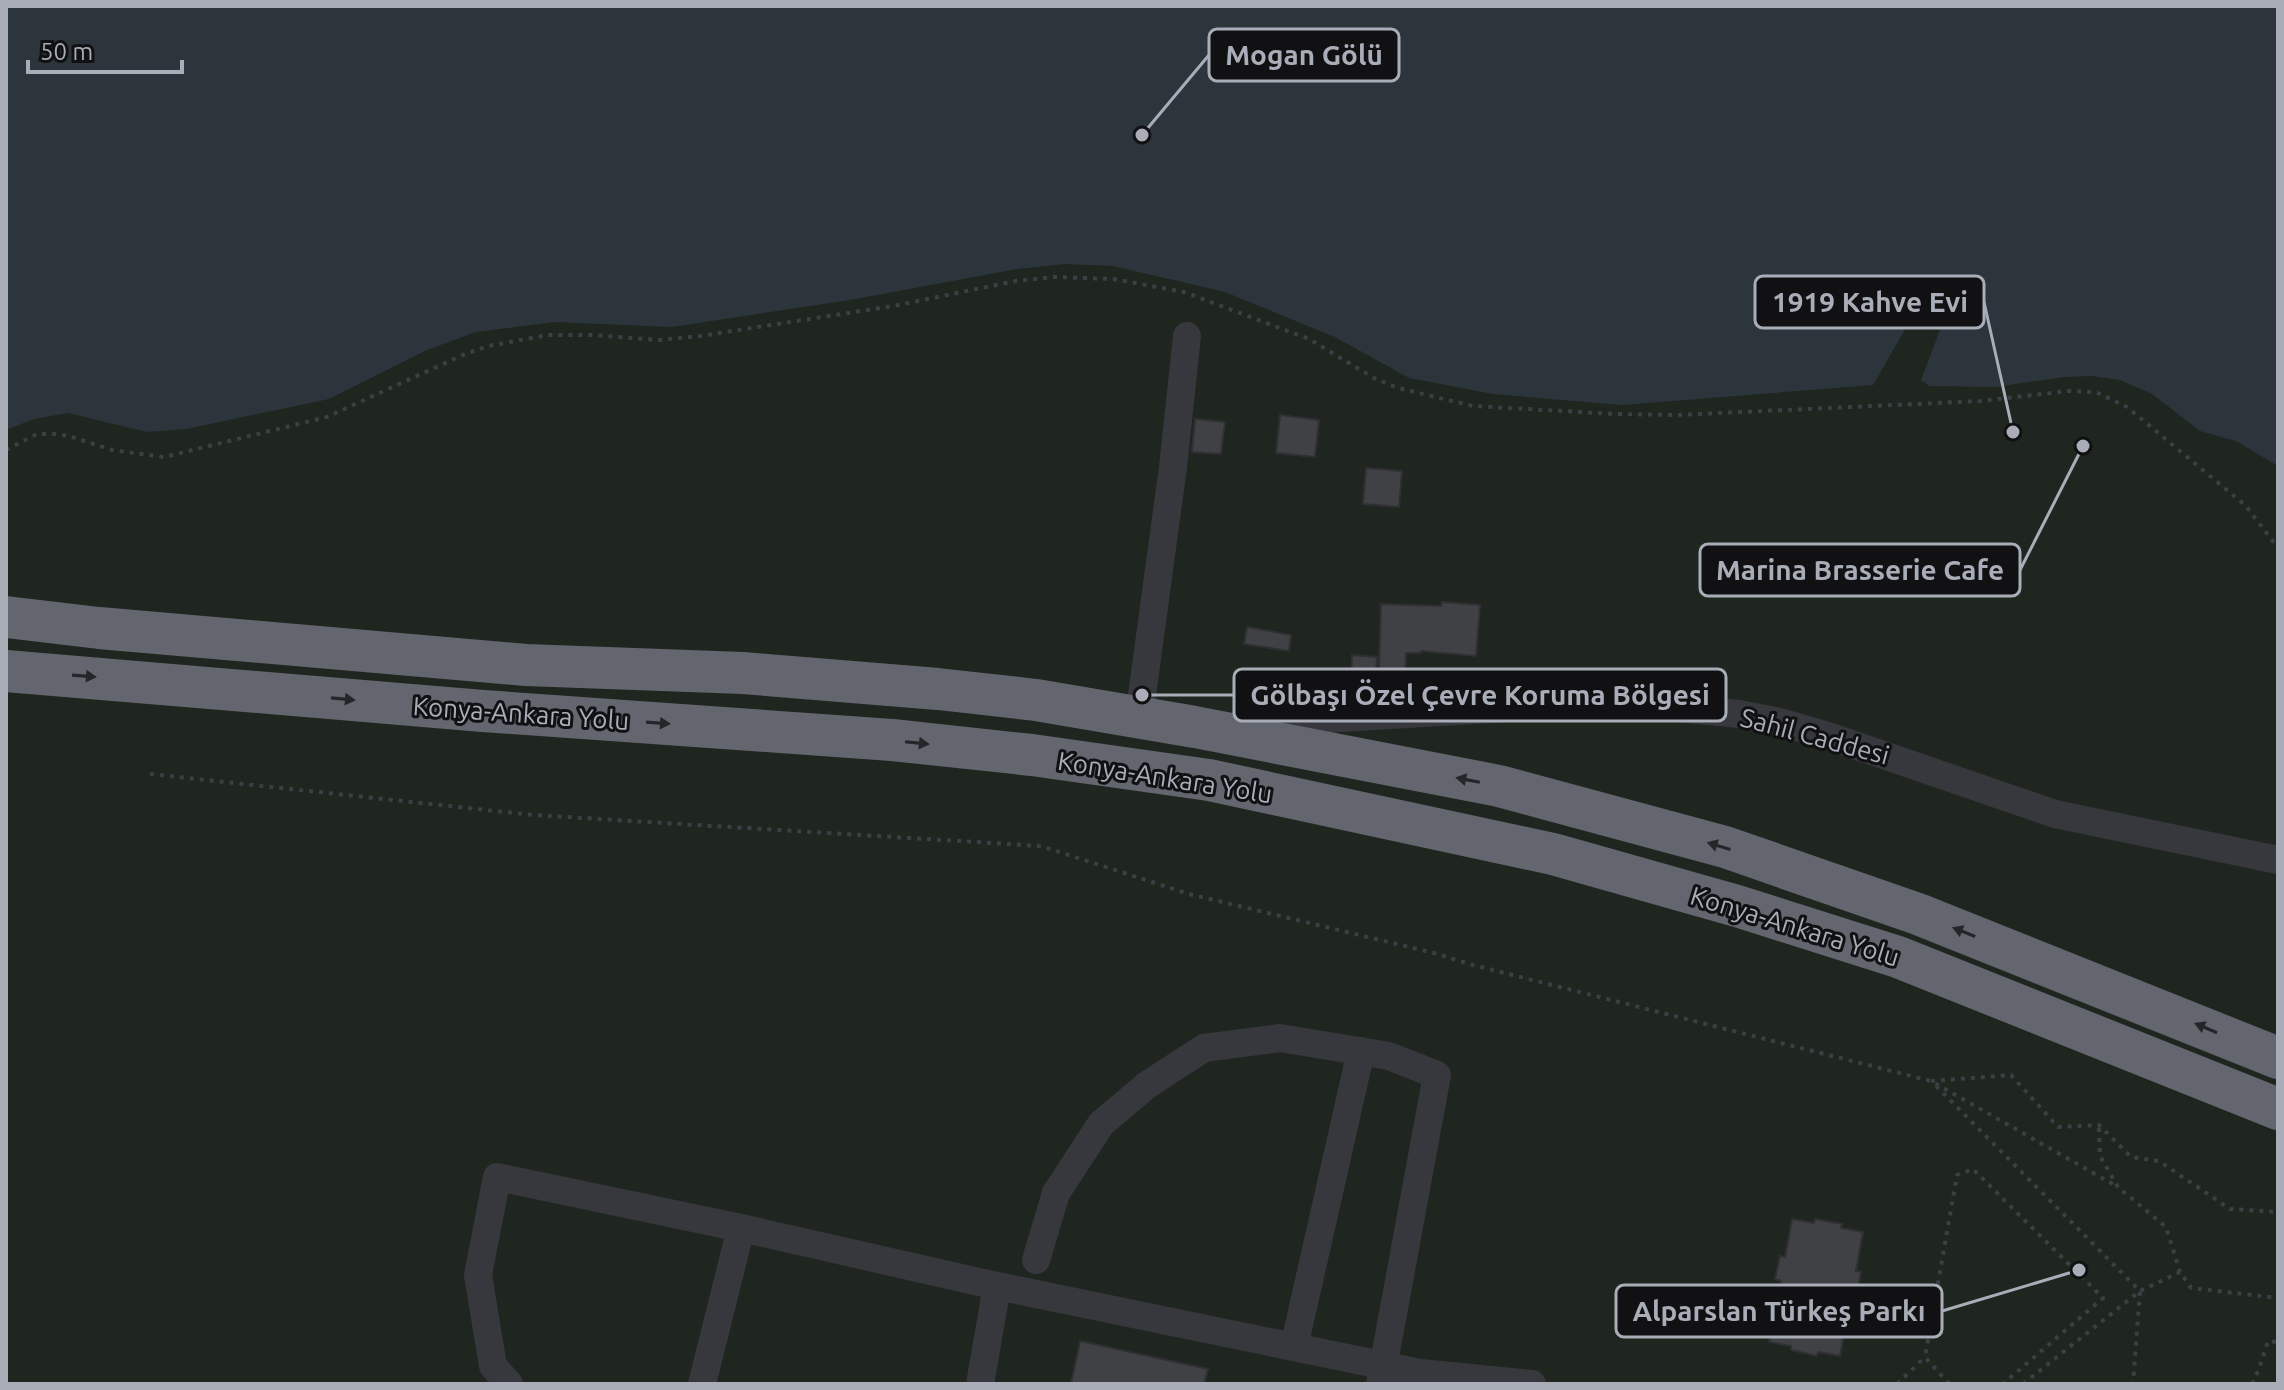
<svg xmlns="http://www.w3.org/2000/svg" width="2284" height="1390" font-family="Ubuntu,sans-serif">
	<rect width="100%" height="100%" fill="#161618"/>
	<path fill="#1e261f" d="M6 6H2278V1384H6Z"/>
	<path fill="#2c353c" d="M6 6H2278V466L2236 441 2200 431 2152 394 2120 380 2092 376 2064 377 1995 387 1929 386 1921 380 1942 325C1967 319 1976 308 1964 283L1946 274 1932 280 1919 292 1918 307 1873 385 1622 405 1493 394 1409 378 1335 337 1225 292 1113 266 1065 264 1017 269 850 300 672 327 554 322 476 332 427 350 329 399 186 429 147 432 68 413 34 419 6 430Z"/>
	<path fill="#404145" stroke="#303034" stroke-width="2" d="M1280 415 1319 420 1315 457 1276 453Z
		M1195 419 1225 422 1221 454 1192 452Z
		M1366 468 1402 471 1399 507 1363 504Z
		M1442 602 1480 605 1476 656 1421 651V653H1406L1405 672 1379 671 1381 604 1441 606Z
		M1247 627 1291 635 1289 651 1244 644Z
		M1352 655 1377 657 1375 687 1351 686Z
		M1792 1219 1814 1223 1815 1219 1842 1224 1841 1228 1863 1232 1856 1271 1861 1272 1857 1295 1852 1294 1840 1356 1818 1352 1817 1356 1791 1350V1346L1769 1342 1781 1281 1775 1279 1780 1256 1785 1257Z
		M1080 1341 1208 1369 1204 1384H1071Z"/>
	<g fill="none" stroke-linecap="round" stroke-linejoin="round">
		<path stroke="#3d3f44" stroke-width="4" stroke-dasharray="4 6" stroke-linecap="butt" d="M6 450 37 434H54L69 436 112 450 164 457 327 417 465 354 488 346 548 335H591L659 340 700 336 893 306 1016 281 1054 277 1113 279 1184 292 1309 339 1374 378 1398 388 1473 406 1615 414 1676 415 1981 401 2068 391 2096 392 2127 407 2246 506 2278 548
			M150 774 533 815 1041 846 1189 894 1434 953 1473 965 1931 1081 2118 1187
			M1931 1081 2011 1075 2058 1127 2099 1125 2131 1157 2159 1161 2230 1209 2278 1212
			M1936 1086 2140 1291 2133 1384
			M2099 1128 2100 1156 2118 1187 2166 1227 2180 1272
			M1897 1384 1925 1357
			M1949 1384 1925 1357 1957 1175 1973 1169 2103 1298 2003 1384
			M2023 1384 2140 1291 2180 1272 2191 1288 2278 1298
			M2252 1384 2259 1369 2268 1341 2278 1342"/>
		<path stroke="#37383d" stroke-width="28" d="M1139 717 1173 467 1187 336
			M1240 724 1558 705H1647L1739 714 1780 722 1831 737 2055 814 2278 860
			M1036 1260 1056 1193 1101 1124 1147 1085 1204 1048 1280 1038 1389 1056 1437 1075 1380 1384
			M1294 1347 1361 1051
			M509 1384 493 1366 478 1275 497 1177 741 1228 997 1286 1420 1373 1532 1384
			M702 1384 741 1228
			M980 1384 997 1286"/>
		<path stroke="#63666e" stroke-width="42" d="M6 617 99 628 526 665 743 673 938 689 1036 700 1195 727 1499 786 1725 847 1918 914 2278 1058
			M6 671 483 711 892 740 1032 755 1209 780 1553 854 1737 906 1898 957 2278 1109"/>
	</g>
	<defs><path id="oneway-solid" d="M-6-.8H1V-3.2L6.5 0L1 3.2V.8H-6Z" transform="scale(2)"/></defs>
	<g fill="#26262a">
		<use href="#oneway-solid" transform="translate(84 676) rotate(4)"/>
		<use href="#oneway-solid" transform="translate(343 699) rotate(5)"/>
		<use href="#oneway-solid" transform="translate(658 723) rotate(4)"/>
		<use href="#oneway-solid" transform="translate(917 743) rotate(6)"/>
		<use href="#oneway-solid" transform="translate(1468 780) rotate(-169)"/>
		<use href="#oneway-solid" transform="translate(1719 846) rotate(-163)"/>
		<use href="#oneway-solid" transform="translate(1964 932) rotate(-158)"/>
		<use href="#oneway-solid" transform="translate(2206 1028) rotate(-157)"/>
	</g>
	<g text-anchor="middle" dominant-baseline="central" stroke-width="6" stroke-linejoin="round" paint-order="stroke">
		<g font-size="26" fill="#a8adb8" stroke="#111113">
			<text transform="translate(521 713) rotate(4)">Konya-Ankara Yolu</text>
			<text transform="translate(1815 736) rotate(15)">Sahil Caddesi</text>
			<text transform="translate(1165 777) rotate(9)">Konya-Ankara Yolu</text>
			<text transform="translate(1795 926) rotate(17)">Konya-Ankara Yolu</text>
		</g>
	</g>
	<path fill="none" stroke="#a8adb8" stroke-width="3" d="M1142 135L1209 55M2013 432L1984 302M2083 446L2020 570M1142 695L1234 695M2079 1270L1942 1311"/>
	<g fill="#a8adb8" stroke="#111113" stroke-width="3">
		<circle cx="1142" cy="135" r="8"/>
		<circle cx="2013" cy="432" r="8"/>
		<circle cx="2083" cy="446" r="8"/>
		<circle cx="1142" cy="695" r="8"/>
		<circle cx="2079" cy="1270" r="8"/>
	</g>
	<g fill="#111113" stroke="#a8adb8" stroke-width="3">
		<rect x="1209" y="29" width="190" height="52" rx="8"/>
		<rect x="1755" y="276" width="229" height="52" rx="8"/>
		<rect x="1700" y="544" width="320" height="52" rx="8"/>
		<rect x="1234" y="669" width="492" height="52" rx="8"/>
		<rect x="1616" y="1285" width="326" height="52" rx="8"/>
	</g>
	<g font-size="28" text-anchor="middle" font-weight="bold" fill="#a8adb8">
		<text x="1304" y="65">Mogan Gölü</text>
		<text x="1870" y="312">1919 Kahve Evi</text>
		<text x="1860" y="580">Marina Brasserie Cafe</text>
		<text x="1480" y="705">Gölbaşı Özel Çevre Koruma Bölgesi</text>
		<text x="1779" y="1321">Alparslan Türkeş Parkı</text>
	</g>
	<rect width="2284" height="1390" fill="none" stroke="#a8adb8" stroke-width="16"/>
	<path d="M28 60v12h154v-12" fill="none" stroke="#a8adb8" stroke-width="4"/>
	<text x="40" y="60" font-size="24" fill="#a8adb8" stroke="#111113" stroke-width="6" paint-order="stroke">50 m</text>
</svg>
